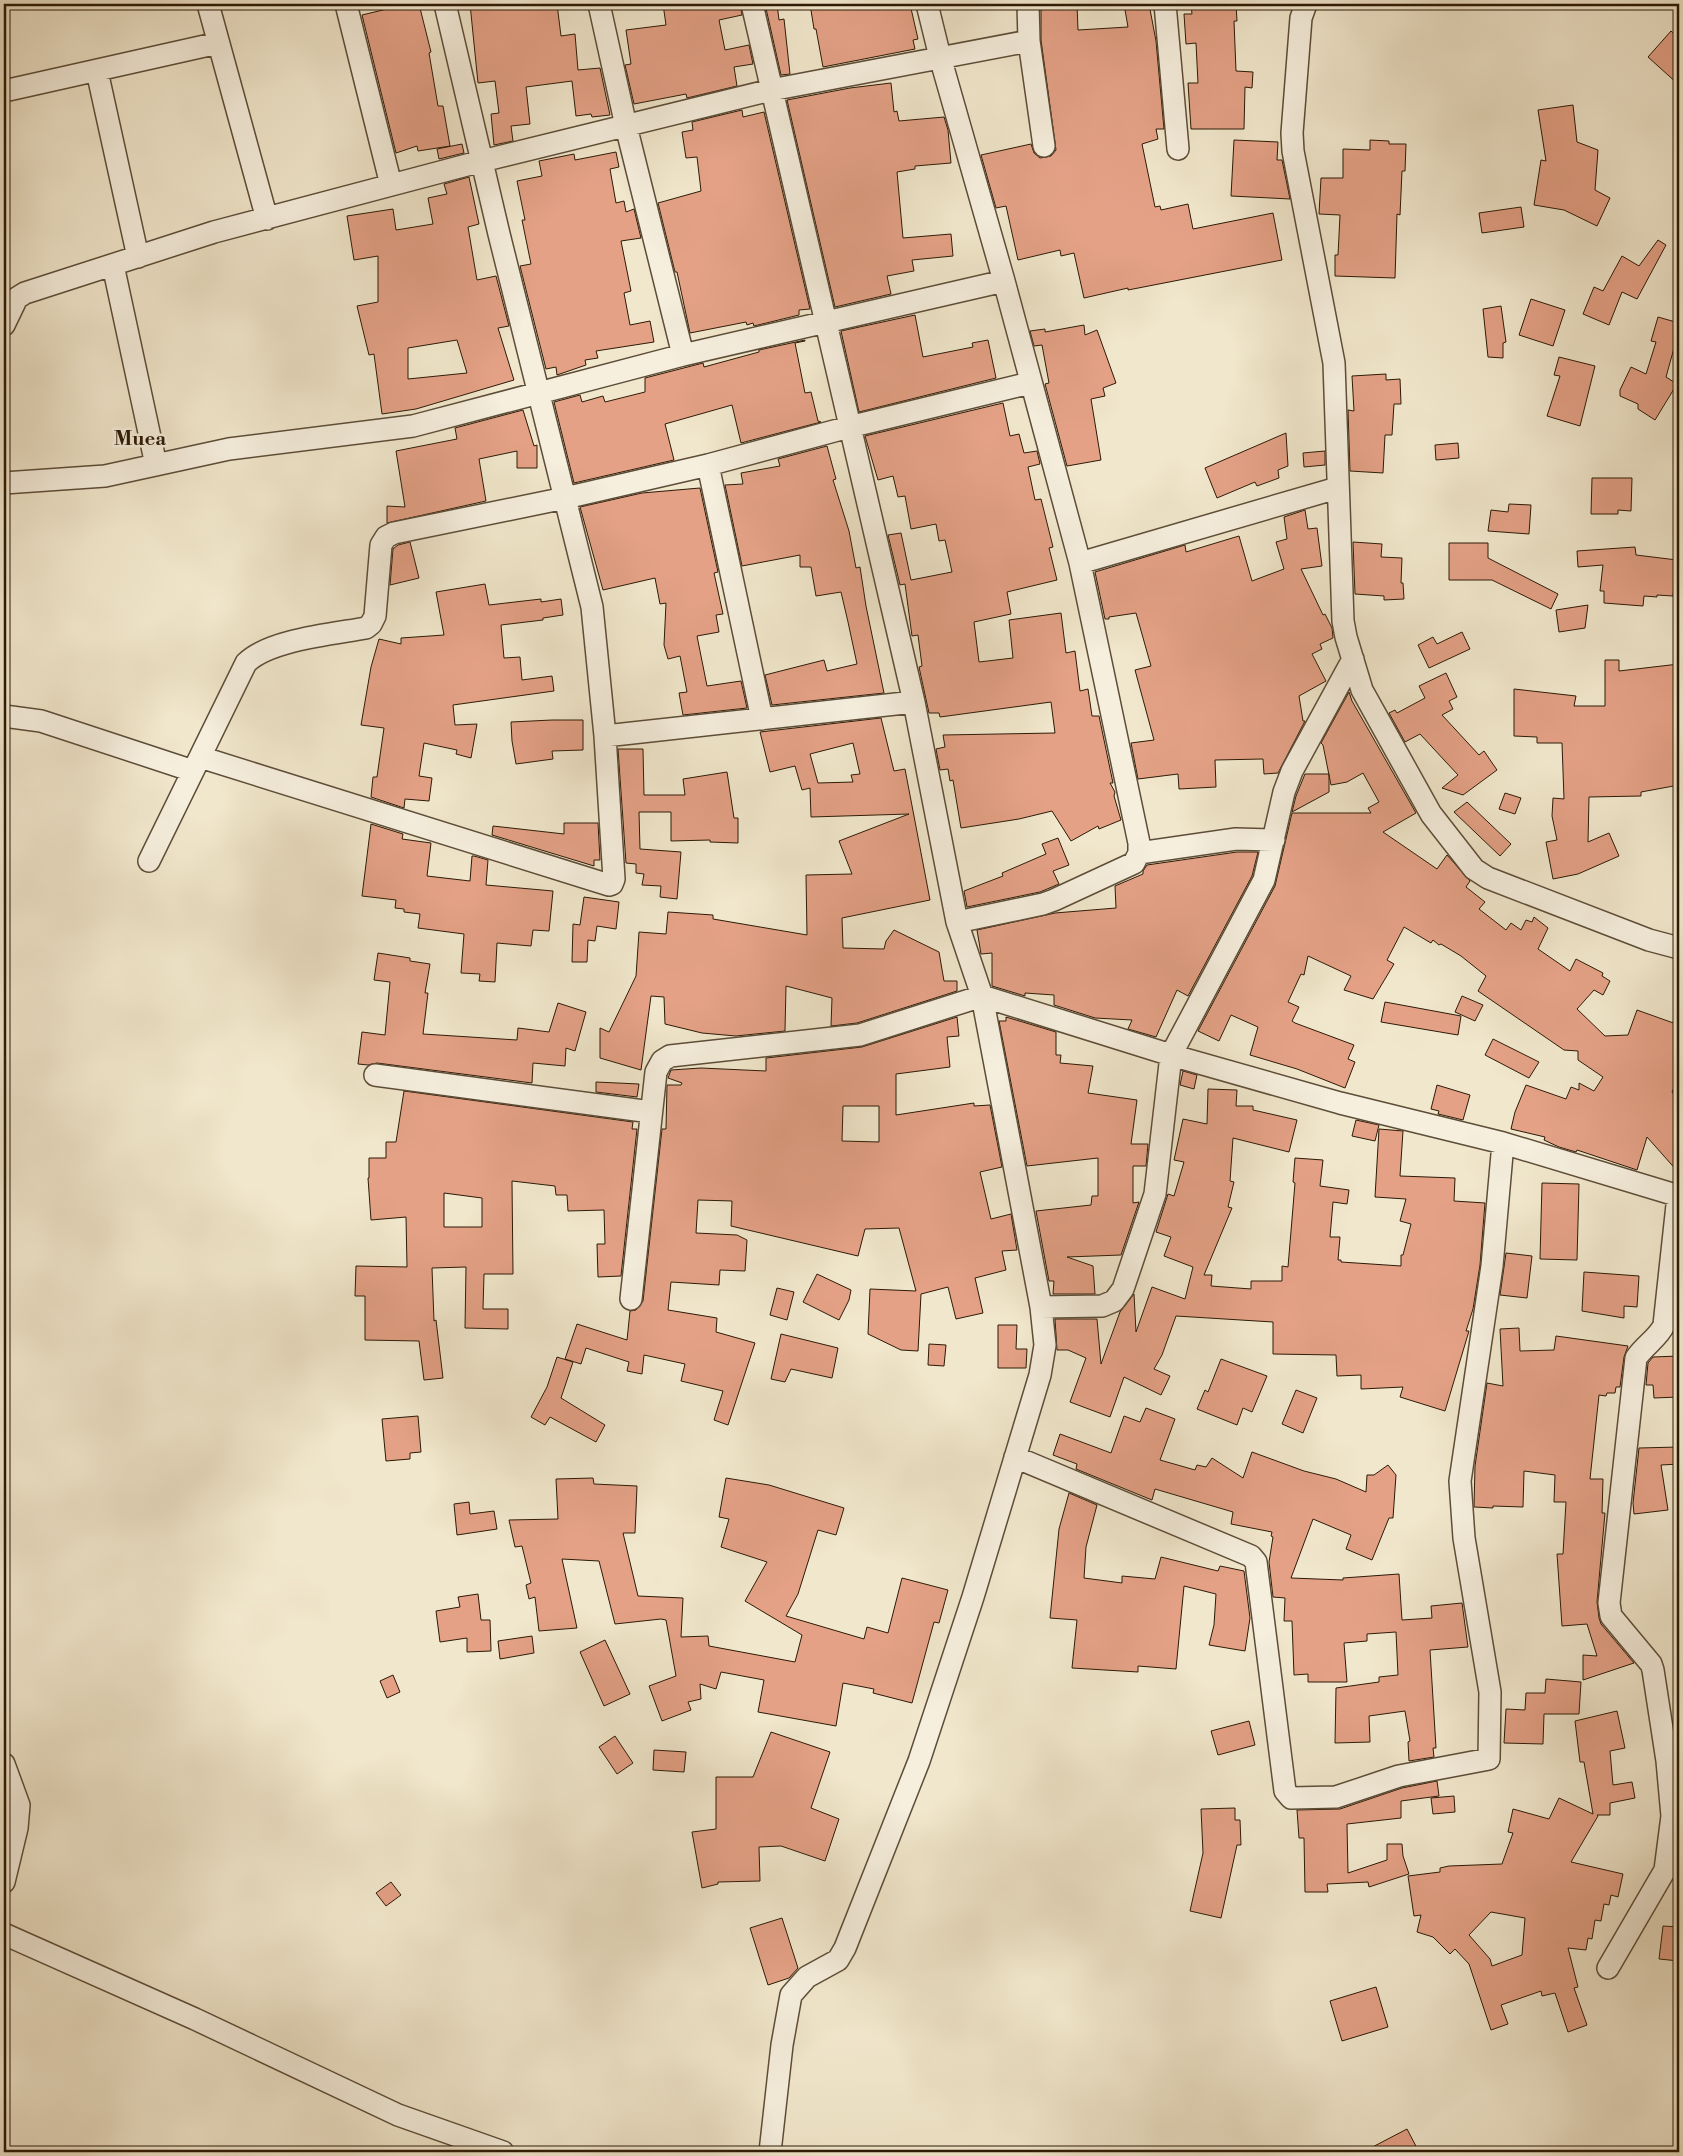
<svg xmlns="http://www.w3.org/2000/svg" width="1683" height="2156" font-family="'Libre Bodoni',serif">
	<rect width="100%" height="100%" fill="#f1e7cc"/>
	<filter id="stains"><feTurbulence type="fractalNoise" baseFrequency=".004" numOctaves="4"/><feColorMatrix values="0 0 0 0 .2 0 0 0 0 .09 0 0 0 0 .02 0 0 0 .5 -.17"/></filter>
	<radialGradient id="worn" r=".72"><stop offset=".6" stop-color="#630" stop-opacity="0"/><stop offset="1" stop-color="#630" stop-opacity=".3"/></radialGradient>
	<path fill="#e4a186" stroke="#2c1a06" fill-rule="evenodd" d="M386 4H419L431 52 429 53 438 106H443L450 146 418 151 417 146 396 153 362 15 387 9Z
		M470 4H557L561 36 575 34 578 70 600 68 610 115 592 117 591 114 576 116 572 81 526 87 530 124 511 126 513 141 494 145 491 114 499 113 495 81 478 83Z
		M663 4H740L742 15 719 20 725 50 749 45 753 64 734 67 737 86 687 98 686 94 634 104 625 65 631 64 626 30 666 25Z
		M765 4H777L779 20 784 19 790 74 781 75Z
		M810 4H910L918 39 913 40 915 49 823 67 816 29H814Z
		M1041 4H1077L1078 30 1128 27 1124 4H1149L1156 41 1164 129H1156L1158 139 1142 144 1155 207 1160 206 1161 210 1188 204 1193 229 1273 213 1282 260 1128 290V288L1084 298 1074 253 1061 256 1060 250 1018 260 1006 206 996 208 981 155 1031 144 1034 153 1040 158 1051 156 1056 150 1041 40Z
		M1191 4H1236L1237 21H1234L1236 71 1253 72 1252 88 1245 87 1244 129H1191L1188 83H1198L1196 43 1186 44 1184 14H1192Z
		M1671 31 1679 38V85L1648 57Z
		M891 83 894 112 897 111 899 121 944 117 948 130 951 163 915 166V169L897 172 903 238 951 234 953 256 912 260 914 271 887 276 891 294 835 307 787 100 850 88Z
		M1573 105 1577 142 1598 150 1595 190 1610 198 1597 226 1564 210 1534 205 1541 160 1546 161 1538 110Z
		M742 110 743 117 764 112 810 309 799 310V315L754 326 753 323 747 325 746 322 690 333 677 272H675L658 203 701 191 697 157 686 158 682 132 693 130 692 122Z
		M1234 140 1278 142 1277 160H1282L1290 199 1231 196Z
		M1370 140 1389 141V144H1406L1405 171H1402L1400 215 1397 214 1395 278 1335 276V255H1338L1340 215 1319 214 1321 178H1343V149L1370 150Z
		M462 144 464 153 439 159 437 149Z
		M616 152 619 167 610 169 616 203 624 201 626 212 634 209 641 238 621 241 631 291 624 293 630 325 650 321 654 342 596 351 598 358 585 360 586 365 557 375 556 367 546 369 520 266 531 264 522 220H525L517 181 542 176 539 161 574 154 575 160Z
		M469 177 479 224 468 227 477 280 496 276 509 326 498 328 514 380 416 409 382 414 374 354 369 355 357 306 378 302V256L354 260 347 216 393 209 396 230 433 224 428 198 447 194 444 184ZM457 340 467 373 408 379V348Z
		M1521 207 1524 227 1482 233 1479 213Z
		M1658 240 1666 245 1637 299 1622 292 1609 325 1583 314 1594 287 1603 291 1622 256 1639 266Z
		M1531 299 1565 310 1553 346 1519 335Z
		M1501 306 1506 342 1503 343V358L1488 357 1483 309Z
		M915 315 923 357 973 347 972 343 988 340 996 378 859 412 841 331Z
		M1658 317 1679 323V330L1666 377 1677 384 1655 420 1638 409V404L1620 396V390L1631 367 1646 374 1656 342 1651 341Z
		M1084 325 1085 335 1097 330 1116 383 1103 388 1105 396 1091 399 1101 460 1067 466 1045 384 1049 383 1042 345 1034 346 1030 331 1045 329V332Z
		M805 340V341L795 343 805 393 811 392 818 421 821 422 741 443 732 405 665 424 674 460 574 483 554 402 580 395 582 402 603 396 605 402 645 392V378L703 363 704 367 759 352V350Z
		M1559 357 1595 366 1580 426 1547 416 1560 376 1554 375Z
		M1386 374V380L1400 379 1401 404H1394L1392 435H1385L1383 473 1350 471 1348 410 1354 411 1352 376Z
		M1003 403 1010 436 1019 434 1024 453 1037 451 1040 464 1028 467 1035 500 1041 499 1053 547 1049 548 1057 580 1007 592 1011 614 974 622 979 662 1013 658 1009 620 1061 613 1066 653 1075 651 1080 691 1088 689 1092 716H1099L1113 783H1110L1115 792 1114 796 1121 820 1099 829 1098 826 1071 841 1052 811 1019 819 961 828 953 780 950 781 948 769 940 770 936 749 945 747 943 735 1055 733 1051 702 940 717 939 713H929L919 667 922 666 918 635 912 636 905 584 900 585 888 535 901 533 911 580 952 572 945 540 939 541 936 524 911 529 905 496 898 497 893 476 878 480 865 436Z
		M523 410 534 446 537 445V468H517V451L479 459 486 501 387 523V506L405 507 396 451 457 439 455 428Z
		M1286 433 1288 466 1278 470 1279 478 1257 486 1255 482 1217 498 1205 468Z
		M1458 443 1459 458 1436 460 1435 445Z
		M827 446 836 479 833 480 849 531 856 568 860 567 866 606 884 693 772 705 765 675 824 660 827 671 857 664 848 622 841 592 816 596 811 567H800V555L742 566 725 485 743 484 741 473 780 466 778 459Z
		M1325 451V465L1304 467 1303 453Z
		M1592 478H1632L1631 511 1618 510V514H1591Z
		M700 488 718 572 714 573 723 614 716 615 719 632 697 636 707 686 741 681 747 708 683 715 679 693 687 692 680 656 668 659 664 645 666 603 660 604 655 578 603 590 580 507 642 493Z
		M1509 504 1531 505 1529 534 1488 531 1491 510 1508 512Z
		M1305 510 1308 529 1317 528 1322 566 1301 569 1323 615 1325 614 1332 628 1333 638 1320 644 1322 649 1312 654 1326 681 1299 696 1303 721H1305L1278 773 1264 774 1263 759 1215 760 1216 787 1179 789 1178 774 1138 779 1131 743 1154 740 1135 670 1151 666 1136 613 1109 617V619H1105L1095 572 1185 545 1186 552 1239 536 1252 581 1284 569 1276 542 1287 539 1284 517Z
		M410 542 419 578 390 585 393 549 398 545Z
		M1353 542 1382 544 1381 557 1402 558 1401 583H1403L1404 599 1384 600V596L1355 594Z
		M1449 543H1488V558L1558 594 1551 609 1492 580H1449Z
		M1635 547 1636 555 1677 560 1673 596 1657 595V597L1644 596 1643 606 1604 603V591H1600L1603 565 1578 567 1577 551Z
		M485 584 489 605 541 599V602L561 599 563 615 543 618V620L501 625 504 658 520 657 522 680 552 676 554 691 453 705 455 725 477 724 471 758 456 754 457 750 424 743 419 776 432 778 429 801 405 799 404 808 371 797 373 777H377L384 728 361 725 371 667 379 639 401 644V638L444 635 436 592Z
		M1588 605 1585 628 1559 632 1556 610Z
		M1462 632 1470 649 1429 668 1418 645 1433 637 1437 644Z
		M1605 660H1619V671L1679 664V785L1641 792V796L1589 797 1588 842 1609 833 1619 856 1578 874 1553 879 1546 842 1557 840 1552 816 1553 798 1564 799 1562 743H1537V737L1514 736V689L1576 696 1574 706H1605Z
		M1446 673 1457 697 1449 701 1453 709 1442 715 1479 755 1484 751 1497 770 1463 795 1442 788 1458 775 1420 734 1405 742 1389 713 1395 710 1397 713 1425 698 1419 686Z
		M1349 692 1352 701 1416 813 1383 832 1437 869 1447 855 1470 881 1466 887 1485 902 1479 909 1506 930 1511 923 1521 930 1526 920 1532 922 1534 917 1548 928 1538 949 1570 971 1576 959 1603 973 1602 976 1610 981 1603 995 1594 990 1577 1009 1605 1036 1628 1035 1637 1010 1679 1025V1077L1672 1092 1679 1100V1173L1647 1137 1637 1170 1577 1150 1576 1152 1559 1147 1544 1140 1545 1137 1511 1129 1515 1112 1526 1085 1566 1099 1571 1087 1579 1090V1083L1594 1091 1603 1077 1578 1060V1051L1564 1050 1478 991 1486 976 1461 956 1441 944 1439 945 1433 940 1431 943 1404 927 1387 960 1394 964 1373 999 1344 990 1351 976 1308 956 1304 975 1301 974 1288 1002 1299 1007 1292 1021 1295 1023 1354 1045 1348 1059 1355 1062 1345 1088 1297 1069 1250 1055 1258 1027 1231 1015 1219 1041 1198 1031 1275 886 1292 813H1371L1368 808 1379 802 1363 773 1347 782 1331 785 1323 745 1321 743Z
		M881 718 894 771 905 769 930 900 842 918 843 948 884 949 886 941 894 930 939 952 944 981H957V991L857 1023 831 1026 832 998 786 986 785 1031 736 1036 702 1033 665 1024 664 997 651 996 641 1070 600 1058V1028L609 1032 636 976 639 932 666 934 668 912 713 915V919L807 935 806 875 852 874 839 841 909 814 811 817 810 788 802 790 795 766 770 772 760 732ZM853 743 860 774 851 775 853 782 818 783 810 754Z
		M552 720H583V750L552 751 553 759 516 764 512 741 511 722Z
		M618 749H643L644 795H685L683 779 727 772 734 818H738V843L710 842V840L671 841V812H639L640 849 681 852 677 899 660 897 661 886 642 885 644 874 636 873V864L626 863Z
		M1305 774H1329V792L1292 812 1296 796Z
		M1505 793 1521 798 1515 814 1499 809Z
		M1467 802 1511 844 1500 856 1454 812Z
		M564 823H598L600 860H594V866L492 835 493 826 564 834Z
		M371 824 403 834 402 839 431 843 427 876 470 881 472 856H474L488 860 486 885 553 891 549 931 533 930 531 946 497 943 495 982 479 981 480 974 461 973 464 934 418 928 420 914 404 912V909L395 908 396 900 362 896Z
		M1058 838 1069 865 1053 871 1059 884 1040 892 967 907 964 891 1003 876 1002 873 1046 854 1042 844Z
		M1237 852H1258L1252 876 1188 996 1177 990 1156 1037 1128 1029 1132 1020 1095 1018 1054 1005V995L1025 993V996L992 986V953L981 954 977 930 1055 913 1116 908 1115 886 1143 874V871L1147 865Z
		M584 897 619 902 616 929 597 926 595 941 588 940 587 962H572L573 924 580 925Z
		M378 953 410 958V961L430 964 425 993H428L423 1034 517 1040 518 1028 549 1032 558 1003 586 1012 575 1051 566 1048 565 1066 533 1063 532 1083 377 1063 368 1065 358 1064 362 1032 385 1035 390 982 374 980Z
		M1462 996 1483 1005 1475 1021 1455 1012Z
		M1385 1002 1461 1016 1458 1035 1381 1022Z
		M957 1017 959 1036 947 1037 950 1067 896 1074V1115L974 1103V1106L990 1105 1002 1167 980 1172 991 1219 1011 1214 1017 1250 1002 1251 1006 1270 975 1278 983 1313 956 1319 948 1287 921 1294 918 1351 901 1350 868 1334 870 1289 916 1291 899 1228 865 1229 858 1256 731 1226 732 1201 698 1200 696 1233 737 1235 747 1240 745 1271 720 1270 719 1285 671 1282 668 1310 717 1318 716 1332 755 1343 728 1425 714 1420 723 1391 681 1381 685 1364 644 1355 642 1374 627 1371 629 1362 586 1348 581 1364 565 1359 577 1324 627 1340 630 1311 636 1310 643 1301 662 1129H666L667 1085H681L682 1083 668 1078 671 1070 701 1068 766 1071V1058L862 1047ZM843 1106H879V1142L842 1141Z
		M1006 1017 1056 1032V1055H1061L1060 1063 1093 1066 1088 1093 1137 1100 1131 1144H1148L1146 1166H1133V1203L1139 1202 1121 1255 1067 1257 1093 1266 1095 1294H1053L1054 1281H1049L1036 1211 1091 1205 1092 1196H1098V1158L1027 1166 999 1021H1006Z
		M1493 1039 1539 1062 1529 1078 1485 1055Z
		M1183 1071 1197 1075 1194 1089 1180 1085Z
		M596 1082 639 1084 637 1097 596 1092Z
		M1437 1085 1470 1095 1463 1120 1438 1114 1439 1111 1431 1109Z
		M1208 1089 1237 1090 1236 1106H1253V1110L1297 1120 1289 1152 1233 1138 1230 1181 1234 1182 1228 1207 1232 1208 1204 1275H1212L1211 1286 1251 1289V1281H1282V1266L1288 1267 1295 1183 1293 1182 1295 1158 1323 1160 1320 1186 1349 1190 1347 1204 1333 1202 1330 1237H1340L1338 1260H1341V1262L1401 1266V1255H1403L1411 1224 1400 1221 1406 1199 1375 1197 1379 1129 1403 1131 1400 1176 1455 1178 1454 1201 1485 1203 1480 1265 1473 1309 1466 1331H1469L1445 1411 1400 1397 1403 1387 1361 1389V1375L1337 1376 1336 1355 1273 1354V1322L1176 1316 1162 1355 1154 1369 1170 1376 1161 1395 1124 1377 1110 1417 1070 1402 1086 1358 1068 1350H1057L1055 1319H1097L1101 1364 1120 1312 1134 1294 1136 1332 1152 1287 1185 1299 1193 1267 1164 1256 1171 1237 1156 1232 1168 1194 1174 1196 1184 1162 1174 1160 1183 1119 1207 1124Z
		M404 1091 633 1122 632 1129H637L621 1276 598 1277 597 1244H605L604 1210 568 1211 567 1195H556L555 1186 512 1181 513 1274H484L483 1309H508V1329L465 1328 466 1267 432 1268 434 1321 436 1320 443 1378 424 1380 419 1341 365 1340V1296H355L356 1266 407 1267 406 1217 371 1220 368 1178H369V1158H386V1142H396ZM444 1193 482 1198V1227H444Z
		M1356 1120 1379 1125 1375 1141 1352 1136Z
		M1542 1183 1579 1184 1577 1260 1540 1259Z
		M1506 1253 1532 1256 1527 1298 1500 1295Z
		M1584 1272 1639 1276 1637 1307 1624 1306V1318L1582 1311Z
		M817 1274 851 1290 849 1300 839 1320 803 1302Z
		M777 1288 794 1292 787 1320 770 1315Z
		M998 1325H1017L1016 1349H1027L1026 1368H998Z
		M1519 1328 1520 1351 1554 1350 1556 1336 1628 1346 1624 1357 1620 1387H1616L1615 1393H1607L1606 1396 1599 1395 1590 1479H1603L1602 1513H1605L1597 1602 1599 1618 1601 1624 1634 1663 1583 1680V1655L1597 1656 1587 1624 1562 1626 1557 1554H1563L1566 1502H1554L1555 1475 1524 1471 1523 1507 1493 1506V1508L1474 1507 1475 1466 1487 1383 1503 1386 1500 1329Z
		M781 1334 838 1348 832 1378 791 1369 785 1382 771 1379Z
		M929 1344 946 1345 944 1366 928 1365Z
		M1679 1356V1397L1654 1398 1653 1385H1646L1648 1363 1653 1357Z
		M557 1357 573 1362 561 1398 605 1425 596 1442 550 1417 545 1425 531 1417 547 1387Z
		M1221 1359 1267 1376 1252 1412 1243 1408 1237 1425 1197 1409 1205 1390 1208 1392Z
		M1296 1390 1317 1398 1303 1433 1282 1424Z
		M1146 1408 1175 1419 1160 1460 1195 1470 1197 1465 1206 1467 1212 1458 1243 1478 1252 1452 1304 1471 1336 1479 1366 1492 1367 1475H1374L1388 1465 1396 1475 1393 1518H1389L1372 1560 1346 1549 1351 1535 1313 1519 1291 1578 1343 1580V1578L1399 1574 1402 1620 1432 1618 1431 1606 1462 1603 1468 1647 1430 1650 1436 1748H1433L1434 1757 1409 1761 1408 1742 1410 1741 1405 1711 1369 1716 1370 1742 1335 1743 1336 1688 1379 1682V1677L1398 1675 1396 1632 1367 1634V1641L1344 1643 1347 1682H1308V1674L1294 1675 1292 1621H1284L1285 1598 1273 1597 1269 1562 1273 1537 1271 1536 1272 1532 1231 1524 1233 1512 1155 1489 1152 1500 1076 1469 1077 1464 1053 1455 1060 1434 1111 1453 1124 1416 1140 1422Z
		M418 1416 421 1452 410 1453V1459L386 1461 382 1419Z
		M1679 1447V1464L1661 1465 1668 1510 1634 1514 1633 1503 1639 1448Z
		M593 1478 594 1484 637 1486 635 1533H623L638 1596 683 1598 681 1637 708 1636 709 1646 795 1662 802 1635 745 1601 767 1562 721 1547 729 1519 719 1517 726 1478 769 1485 844 1508 836 1535 818 1530 798 1594 786 1616 864 1639 867 1627 888 1633 902 1578 948 1590 939 1623 934 1622 912 1703 873 1693 874 1689 843 1683 836 1726 758 1712 764 1680 721 1672 716 1689 700 1684 701 1699 688 1702 691 1710 662 1721 649 1686 676 1676 666 1620 661 1619 615 1624 599 1561 562 1559 577 1628 539 1631 535 1597 529 1599 526 1585 531 1583 522 1546 515 1547 509 1520 558 1519 556 1479Z
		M1069 1493 1097 1505 1086 1547 1084 1578 1122 1583V1576L1155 1579 1161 1557 1218 1571 1220 1566 1244 1571 1250 1618 1245 1651 1209 1645 1214 1625 1216 1594 1184 1586 1176 1669 1138 1666V1672L1072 1668 1077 1620 1050 1618 1059 1529Z
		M469 1502 470 1514 494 1511 497 1529 457 1535 454 1504Z
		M478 1594 481 1620H490L491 1651 467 1652V1638L440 1642 436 1611 460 1607 458 1597Z
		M532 1636 534 1653 500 1659 498 1641Z
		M605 1640 630 1694 604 1706 580 1652Z
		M393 1675 400 1692 387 1698 380 1681Z
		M1546 1679 1581 1682 1579 1714H1544L1543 1744 1504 1743 1506 1709 1525 1710 1526 1693H1545Z
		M1617 1711 1625 1748 1610 1751 1613 1785 1632 1782 1635 1798 1610 1803V1815H1597L1598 1816 1571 1862 1623 1874 1618 1897 1611 1895 1609 1905 1604 1904 1601 1921 1595 1920 1592 1939 1588 1938 1586 1950 1568 1948 1578 1987 1574 1988 1587 2025 1568 2032 1555 1993 1542 1996 1541 1991 1501 2005 1508 2024 1491 2030 1469 1964 1455 1949 1450 1954 1433 1937 1417 1932 1421 1915 1414 1916 1408 1876 1440 1872V1868L1449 1866 1502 1864 1513 1833 1508 1832 1513 1809 1549 1819 1559 1798 1593 1814 1584 1762H1580L1575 1721ZM1491 1912 1525 1918 1522 1955 1492 1966 1490 1959 1469 1935Z
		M1249 1721 1255 1745 1218 1755 1211 1731Z
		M771 1732 830 1752 811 1808 839 1819 825 1861 781 1846 759 1847 760 1881 718 1882V1884L702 1888 692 1832 716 1829V1777H753Z
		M615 1736 633 1763 617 1774 599 1747Z
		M654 1750 686 1752 684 1772 653 1770Z
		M1437 1781 1439 1796 1401 1801V1818L1347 1824 1348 1873 1387 1860V1844H1402L1403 1856 1409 1874 1369 1887 1368 1882 1327 1884 1328 1892H1305L1304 1838H1299L1297 1810 1340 1809 1402 1788Z
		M1454 1796 1455 1812 1433 1814 1431 1798Z
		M1235 1808V1820H1240L1241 1845H1237L1221 1918 1190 1911 1203 1853 1201 1809Z
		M391 1882 401 1895 386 1906 376 1893Z
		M782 1918 798 1968 789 1978 768 1985 750 1928Z
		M1663 1926 1679 1927V1961L1659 1959Z
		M1376 1987 1388 2027 1342 2041 1330 2001Z
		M1407 2129 1419 2152H1363Z"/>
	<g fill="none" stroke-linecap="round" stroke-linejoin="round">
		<g stroke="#5d4d38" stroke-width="24">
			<path id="minor" d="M208 4 267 219
				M346 4 391 185
				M599 4 626 126 683 355
				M752 4 914 702 957 922 982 996 1041 1307 1045 1345 1040 1375 973 1597 919 1761 845 1948 838 1960 807 1977 791 1995 782 2045 770 2152
				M927 4 940 57 1004 281 1080 563 1139 843V853L1134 863 1054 900 1043 904 957 922
				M1028 4 1029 41 1044 146
				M1165 4 1178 149
				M1306 4 1301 18 1292 133 1293 151 1334 363 1343 621 1346 637 1362 690 1431 814 1474 869 1488 878 1649 940 1679 948
				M97 71 138 257
				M4 91 218 43
				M113 265 156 465
				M4 325 17 298 25 293 214 232 482 161 771 90 1029 41
				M708 465 762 719
				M4 483 105 476 229 449 413 426 683 355 1004 281
				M1080 563 1337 488
				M4 716 41 721 193 771
				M605 736 914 702
				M200 757 609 885 612 884 614 879 605 736 592 607 499 234 445 4
				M1139 853 1236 839 1274 840
				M149 861 246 663C269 640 333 634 366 628L371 624 375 616 381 545 386 537 394 533 565 498 708 465 849 427 1030 383
				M375 1075 651 1112
				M631 1299 656 1072 662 1061 670 1056 860 1035 982 996 1171 1055 1340 1103 1503 1143 1679 1196
				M1041 1307 1102 1306 1114 1301 1123 1289 1155 1194 1171 1055 1264 880 1284 792 1292 771 1353 659
				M1015 1457 1251 1556 1256 1562 1285 1791 1291 1798 1336 1797 1399 1776 1489 1759 1490 1692 1464 1538 1460 1481 1492 1266 1503 1143
				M4 1764 19 1805 17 1828 4 1882
				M4 1934 195 2019 398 2115 503 2152
				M1608 1968 1665 1870 1672 1816 1667 1761 1653 1670 1651 1664 1611 1616 1609 1603 1636 1358C1645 1345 1659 1337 1664 1325L1678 1196"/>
		</g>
		<use href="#minor" stroke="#f6efde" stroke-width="21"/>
	</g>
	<g text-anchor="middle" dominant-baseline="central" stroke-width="5" stroke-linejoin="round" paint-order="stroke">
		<g font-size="20" font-weight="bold" fill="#2c1a06" stroke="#f6efde">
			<text x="140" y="439">Muea</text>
		</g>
	</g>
	<rect width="1683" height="2156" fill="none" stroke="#f1e7cc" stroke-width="20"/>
	<rect x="5" y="5" width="1673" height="2146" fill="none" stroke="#2c1a06" stroke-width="2.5"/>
	<rect x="10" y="10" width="1663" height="2136" fill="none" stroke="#2c1a06"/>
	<rect width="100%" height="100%" filter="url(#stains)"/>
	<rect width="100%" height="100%" fill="url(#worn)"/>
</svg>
